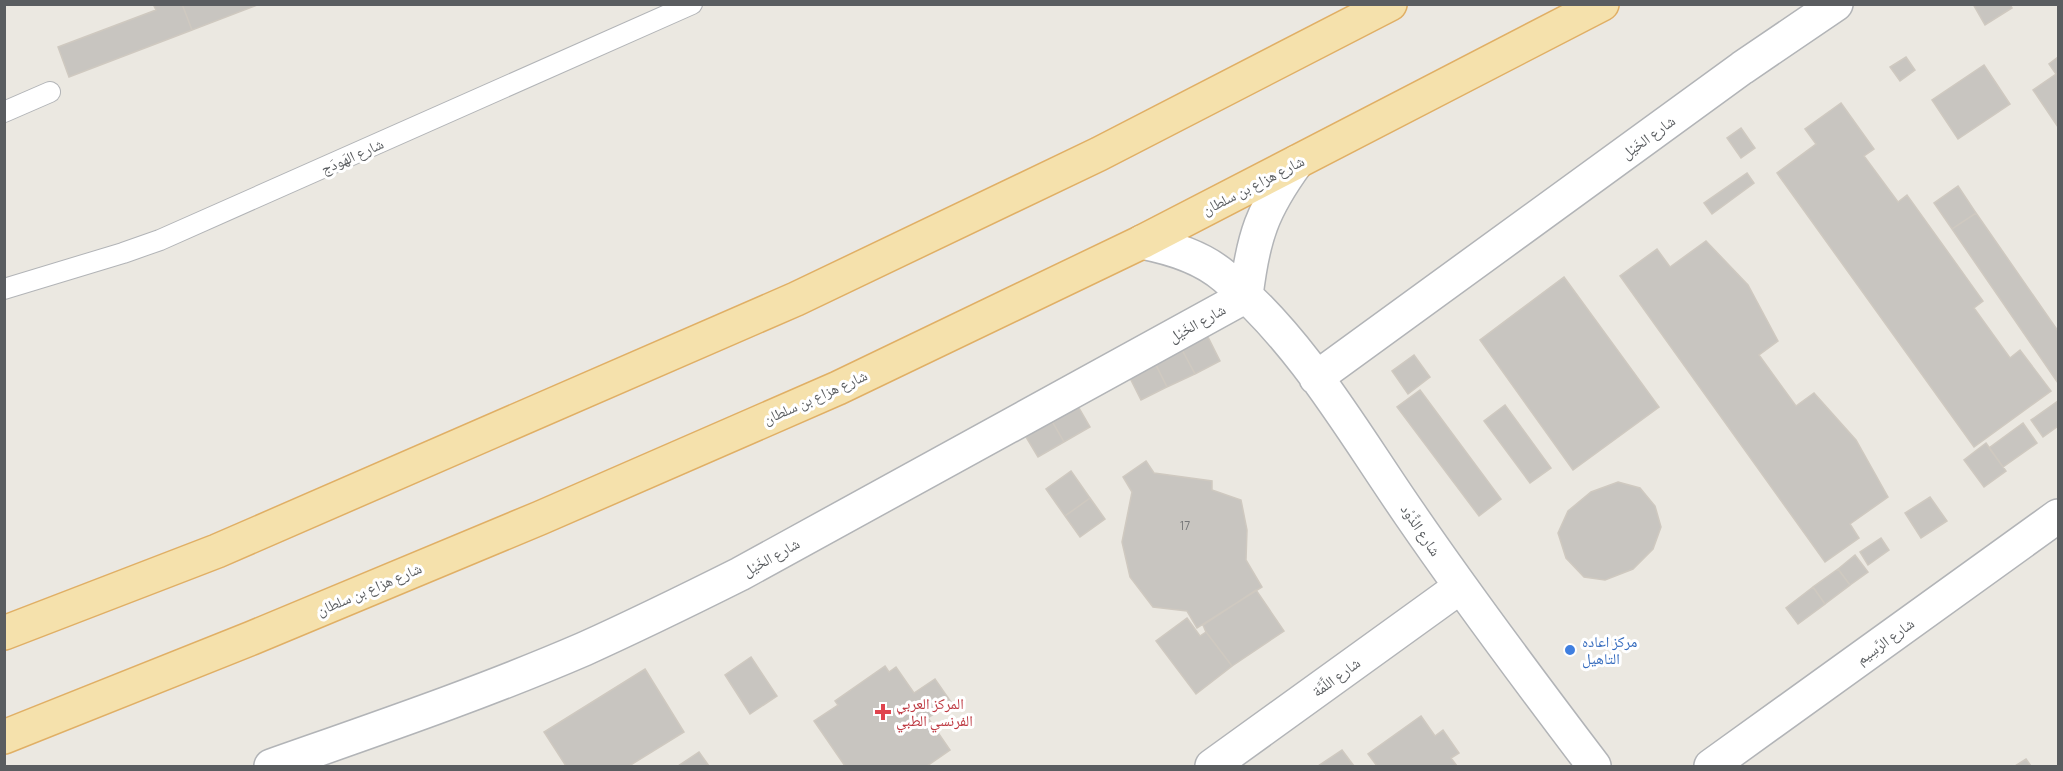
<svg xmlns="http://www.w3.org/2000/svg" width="2063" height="771" font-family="Manrope,'Noto Naskh Arabic',sans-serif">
	<rect width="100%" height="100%" fill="#ebe8e1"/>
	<path fill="#c8c5c0" stroke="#cfc9c0" stroke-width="1.5" d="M153 4H182L192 30 69 77 58 47 156 10Z
		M182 4H260L192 30Z
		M1973 4H2010L2012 8 1985 25Z
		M1906 57 1915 70 1900 81 1890 67Z
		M2058 57V127L2033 90 2056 74 2049 64Z
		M1984 65 2010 104 1958 139 1932 100Z
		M1841 103 1874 149 1864 156 1898 202 1907 195 1983 301 1974 308 2010 358 2020 350 2051 391 1974 447 1777 173 1816 144 1805 129Z
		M1741 128 1755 148 1741 158 1727 138Z
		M1747 173 1754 183 1712 214 1704 203Z
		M1958 186 1976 213 1952 229 1934 203Z
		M1976 213 2058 331V383L1952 229Z
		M1706 241 1748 285 1778 341 1759 355 1796 406 1814 393 1856 440 1888 497 1850 524 1859 538 1825 562 1620 276 1657 249 1670 267Z
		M1564 277 1659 407 1573 470 1480 340Z
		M1206 333 1220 361 1195 374 1180 346Z
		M1180 346 1195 374 1167 387 1153 359Z
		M1414 355 1430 377 1408 394 1392 371Z
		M1153 359 1167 387 1141 400 1127 372Z
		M1420 390 1501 499 1479 516 1397 407Z
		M1075 401 1090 427 1064 442 1049 416Z
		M2058 401V426L2043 437 2031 420Z
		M1505 405 1551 468 1530 483 1484 421Z
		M1049 416 1064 442 1038 457 1023 432Z
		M2023 423 2037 443 2003 467 1989 448Z
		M1986 443 2006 471 1984 487 1964 460Z
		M1146 461 1154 473 1212 481V490L1241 500 1247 530 1246 560 1262 587 1197 628 1187 611 1153 607 1130 577 1122 542 1132 492 1123 477Z
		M1071 471 1090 498 1065 516 1046 489Z
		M1618 482 1640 488 1655 506 1661 527 1653 549 1633 569 1605 580 1584 577 1566 558 1558 533 1568 511 1591 492Z
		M1930 497 1947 521 1921 538 1905 513Z
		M1090 498 1105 519 1080 537 1065 516Z
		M1881 538 1889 550 1868 565 1860 552Z
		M1855 555 1868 572 1850 585 1838 569Z
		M1838 569 1850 585 1825 604 1813 587Z
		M1813 587 1825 604 1798 624 1786 608Z
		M1256 590 1284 631 1232 666 1206 632 1203 625Z
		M1187 618 1200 636 1206 632 1232 666 1196 694 1156 641Z
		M751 657 777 696 750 714 725 675Z
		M885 666 889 672 896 667 914 693 935 679 951 702 928 718 950 750 927 766H845L814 721 838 705 835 701Z
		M645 669 684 732 629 766H566L544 732Z
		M1421 716 1435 736 1443 730 1459 753 1451 758 1457 766H1377L1368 754Z
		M1342 750 1354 766H1318Z
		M699 752 709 766H678Z
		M2026 759 2031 766H2015Z"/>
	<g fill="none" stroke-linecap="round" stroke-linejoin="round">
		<g stroke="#b2b4b7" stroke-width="22">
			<path id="service" d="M4 112 50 92
				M4 289 123 253 160 240 692 4"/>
		</g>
		<g stroke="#b2b4b7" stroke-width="36">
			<path id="minor" d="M1142 242C1172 248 1202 257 1225 277 1302 341 1353 432 1409 513 1468 599 1531 683 1594 766
				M1246 296C1253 237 1262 210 1297 162
				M1316 378 1742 68 1836 4
				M271 766C376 729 482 693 584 649 637 625 688 600 740 574L1246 296
				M1212 766 1460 587
				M1711 766 2058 516"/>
		</g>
		<g stroke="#e0af65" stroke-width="36">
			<path id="primary" d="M4 633 217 551 796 299 1099 154 1390 4
				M4 737 252 638 540 518 838 388 1142 242 1602 4"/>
		</g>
		<use href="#service" stroke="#fff" stroke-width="20"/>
		<use href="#minor" stroke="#fff" stroke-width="33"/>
		<use href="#primary" stroke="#f5e1ac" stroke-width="33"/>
	</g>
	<circle fill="#3f7fe0" stroke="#fff" stroke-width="2" cx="1570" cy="650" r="6"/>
	<path fill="#e0444e" stroke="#fff" stroke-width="2" d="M880 703h6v6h6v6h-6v6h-6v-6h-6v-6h6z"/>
	<g text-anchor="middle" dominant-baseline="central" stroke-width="6" stroke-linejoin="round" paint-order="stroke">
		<g font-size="12" fill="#767778">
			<text x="1185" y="525">17</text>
		</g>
		<g font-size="15" fill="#5a5d60" stroke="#fff">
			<text transform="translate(1648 137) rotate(-36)">شارع الخَيْل</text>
			<text transform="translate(352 156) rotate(-24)">شارع الهَودَج</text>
			<text transform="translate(1253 185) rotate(-27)">شارع هزاع بن سلطان</text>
			<text transform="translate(1197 323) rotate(-29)">شارع الخَيْل</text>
			<text transform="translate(815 397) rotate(-24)">شارع هزاع بن سلطان</text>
			<text transform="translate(1421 530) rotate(56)">شارع الذَّوْد</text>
			<text transform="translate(771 557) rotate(-29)">شارع الخَيْل</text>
			<text transform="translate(369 589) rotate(-23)">شارع هزاع بن سلطان</text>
			<text transform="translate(1885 641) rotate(-36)">شارع الرَّسِيم</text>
			<text transform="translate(1336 677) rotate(-36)">شارع اللَّمَّة</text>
		</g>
		<g font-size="15" fill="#366cbe" stroke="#fff" text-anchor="start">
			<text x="1582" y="641">مركز اعاده<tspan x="1582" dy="17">التاهيل</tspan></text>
		</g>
		<g font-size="15" fill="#be3a42" stroke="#fff" text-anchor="start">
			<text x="896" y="703">المركز العربي<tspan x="896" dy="17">الفرنسي الطبي</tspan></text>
		</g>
	</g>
	<rect width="2063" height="771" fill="none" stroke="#5a5d60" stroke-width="12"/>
</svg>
